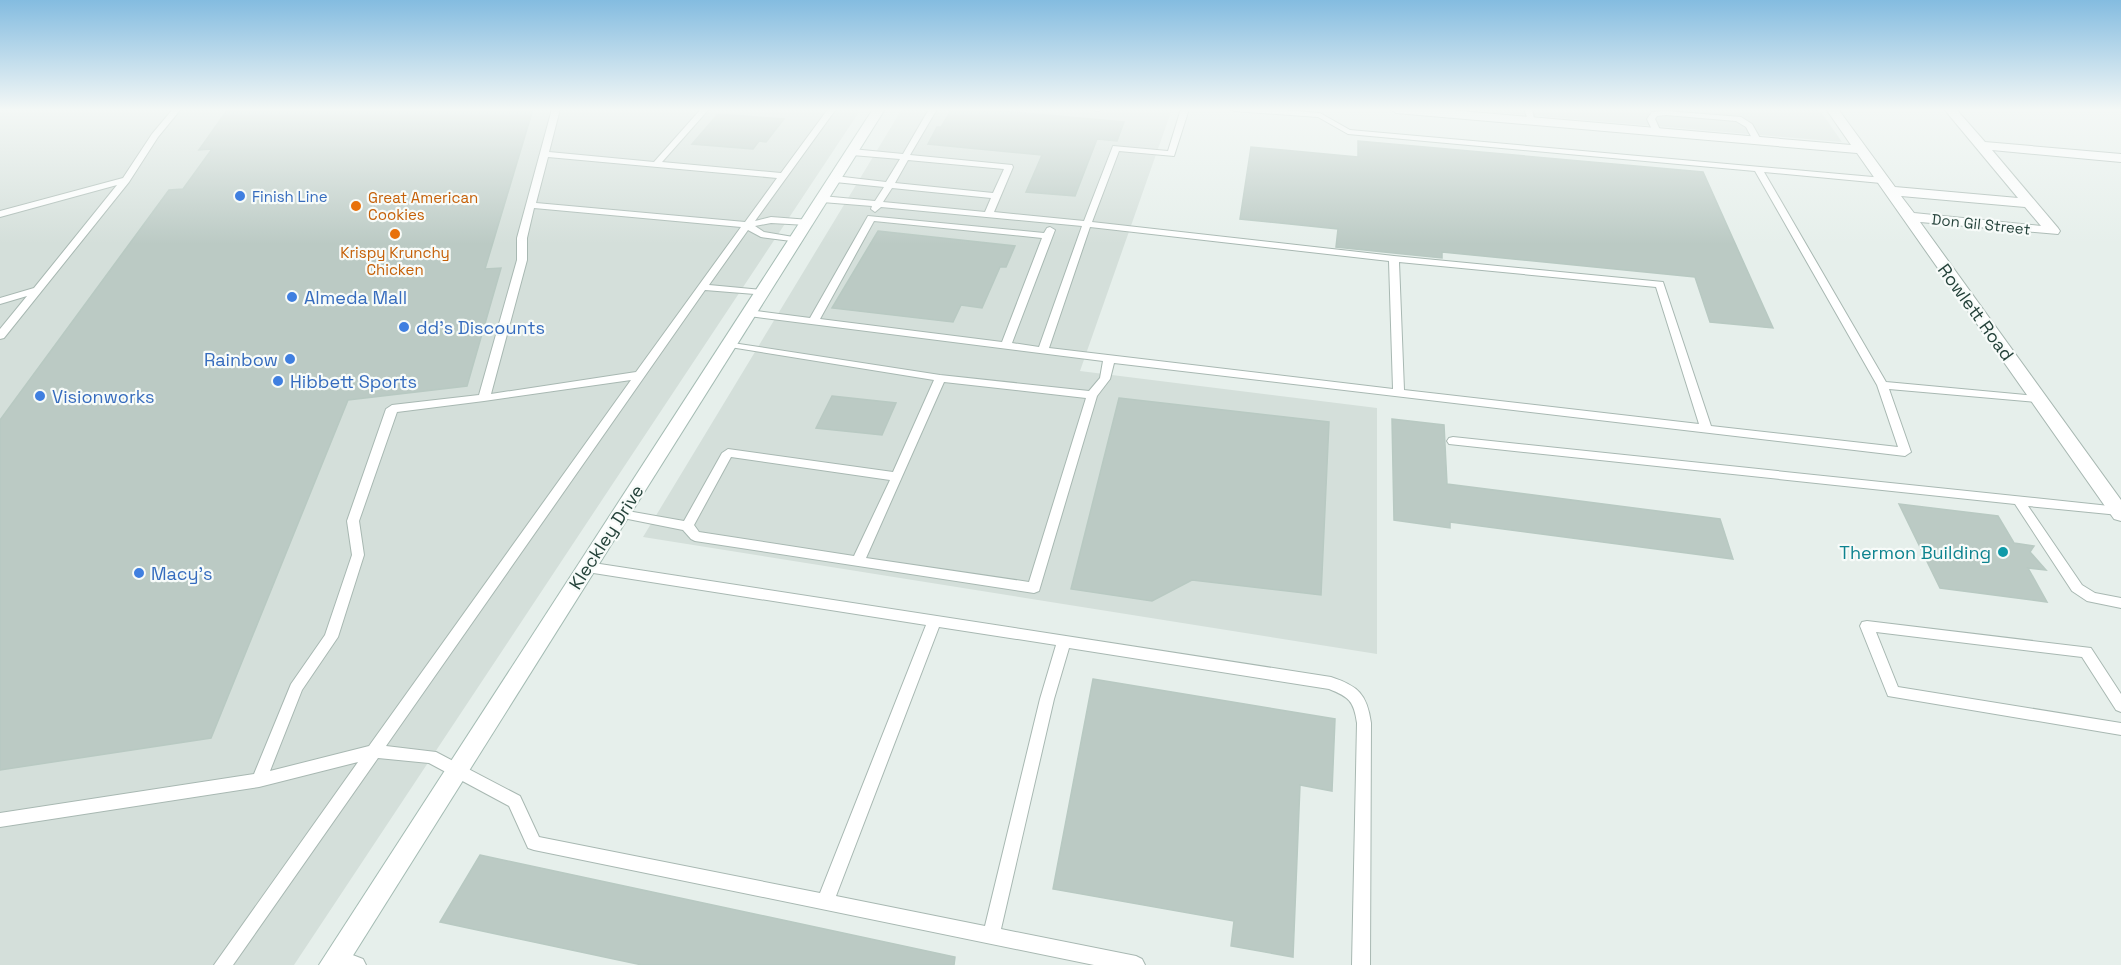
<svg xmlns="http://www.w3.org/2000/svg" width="2121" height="965" font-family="'Space Grotesk',sans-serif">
	<rect width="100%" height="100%" fill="#e6efeb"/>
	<path fill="#d4dfda" d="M0 109H861L294 965H0Z
		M902 109H1172L1080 371 1377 408V654L643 537Z
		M1458 109H1819L1842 142Z"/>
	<path fill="#bbcac4" stroke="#b8c9c2" stroke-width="1.5" d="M228 109H533L485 269 501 268 467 386 348 400 211 738 0 770V420L169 190 183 189 212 149 199 150Z
		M952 109 1002 111 1124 122 1117 141 1097 139 1075 196 1026 192 1042 155 928 144 937 127H941Z
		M718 114 784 119 766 142 759 141 753 149 692 144Z
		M1358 141 1703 172 1773 328 1710 322 1695 277 1442 252V258L1336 247 1338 229 1240 219 1251 147 1358 157Z
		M878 231 1015 246 1006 267H1000L982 308 961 305 953 322 832 308Z
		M832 396 896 403 882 435 816 428Z
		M1119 398 1329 422 1321 595 1192 580 1152 601 1071 589Z
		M1392 419 1444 425 1447 484 1720 519 1733 559 1450 522V528L1394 520Z
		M1899 504 1998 516 2014 543 2034 546 2030 552 2046 570 2028 568 2047 602 1940 588Z
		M1093 679 1335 719 1332 791 1300 785 1293 957 1231 946 1234 921 1053 889Z
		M480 855 955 957 954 965H642L440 922Z"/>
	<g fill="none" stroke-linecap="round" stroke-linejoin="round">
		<g stroke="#a8b8b2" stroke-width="2">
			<path id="lane" d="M173 109H181L158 137 129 182 4 338 0 339V329L27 296 0 304V298L34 288 117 185 0 217V211L123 178 152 134Z
				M552 109H560L549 152 654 162 701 109H709L662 162 781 173 828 109H836L755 221 771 217 810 220V224L807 225 771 223 755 226 764 232 799 238V242L761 237 748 230 709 285 762 290 767 293 766 295 705 290 386 746 436 752 520 796 539 837 820 893 926 625 587 572 582 570 581 567 582 564 587 562 1331 677C1358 686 1367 694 1371 723L1370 965H1352L1357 723C1354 701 1349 697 1329 689L1069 648 1054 699 1001 929 1136 956 1142 959 1145 965H1094L534 850 528 848 509 806 429 763 378 758 233 965H214L358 762 259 787 0 827V813L254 774 291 684 325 635 352 555 347 521 386 409 392 405 479 395 517 260V238ZM548 157 777 178 745 222 536 203ZM534 208 741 227 636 372 491 394 527 260V238ZM631 380 369 746 270 771 302 690 338 637 364 555 359 521 397 412 484 401ZM939 627 1056 645 1040 699 985 926 836 896Z
				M929 109H937L910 155 1012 165 1013 167 994 212 1084 221 1113 146 1168 151 1181 109H1189L1174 156 1119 151 1092 222 1394 256 1663 282 1711 426 1898 447 1877 385 1755 171 1348 134 1318 117 1234 111 1230 109H1269L1320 113 1350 130 1884 178V182L1881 183 1764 172 1886 382 2038 396 2044 399 2038 402 1889 389 1911 452 1905 456 1114 363 1110 379 1097 396 1039 591 1034 593 695 541 691 539 683 530 618 517 616 514 618 511 622 510 684 521 722 453 728 449 893 472 934 380 730 347 725 344 726 342 940 375 1089 391 1100 378 1103 361 749 316 744 313 749 310 810 318 868 216 1044 233 1047 228 1050 227 1055 230 1012 343 1039 347 1082 226 881 207 875 212 871 209 872 206 822 202 818 199 822 196 875 201 884 187 835 182 831 179 835 176 886 182 900 159 852 155 848 152 852 149 903 154ZM908 160 1004 169 993 193 895 183ZM892 188 991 198 985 212 883 202ZM874 221 1042 238 1002 342 820 319ZM1090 227 1389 261 1393 389 1049 348ZM1399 262 1656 287 1699 424 1404 390ZM944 382 1086 398 1029 582 866 558ZM731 457 890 480 854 556 699 532 694 525Z
				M1088 109H1102L1098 111Z
				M1524 109H1532L1535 123H1529Z
				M1666 111 1741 117 1752 124 1761 140 1754 142 1746 127 1736 121 1666 115 1657 116 1655 119 1661 132 1654 134 1647 119 1652 112Z
				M1453 437 2119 507H2121V515H2119L2028 506 2082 585 2095 593 2121 598V608L2087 601 2072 591 2015 504 1449 444 1447 441 1449 438Z
				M1867 621 2091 648 2121 694V712L2116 710 2082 657 1876 632 1898 687 2121 723V735L1888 696 1860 626 1862 622Z
				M337 949 363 959 366 965H336L331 963 328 957 331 951Z"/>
		</g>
		<g stroke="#a8b8b2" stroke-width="2">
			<path id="street" d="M1390 109H1438L1851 145 1826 109H1838L1895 187 2018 198 1944 109H1956L1985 142 2121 154V162L1992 150 2058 228 2060 231 2058 234 1920 222 2121 500V521L2114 519 1857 153 1396 113ZM1901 196 2025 207 2041 226 1914 213Z"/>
		</g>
		<g stroke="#a4bbb3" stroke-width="2">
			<path id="secondary" d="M873 109H885L347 965H319Z"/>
		</g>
		<use href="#lane" fill="#fff" fill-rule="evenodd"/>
		<use href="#street" fill="#fff" fill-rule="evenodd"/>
		<use href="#secondary" fill="#fff" fill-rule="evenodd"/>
	</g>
	<linearGradient id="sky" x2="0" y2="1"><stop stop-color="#84bce0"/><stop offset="0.45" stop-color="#f4f8f6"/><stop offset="1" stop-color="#f4f8f6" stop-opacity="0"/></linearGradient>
	<rect width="2121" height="244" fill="url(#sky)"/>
	<g fill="#3f7fe0" stroke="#f7fbf9" stroke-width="2">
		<circle cx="240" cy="196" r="6"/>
		<circle cx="292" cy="297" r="6"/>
		<circle cx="404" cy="327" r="6"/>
		<circle cx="290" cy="359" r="6"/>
		<circle cx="278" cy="381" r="6"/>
		<circle cx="40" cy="396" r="6"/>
		<circle cx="139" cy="573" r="6"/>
	</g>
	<g fill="#e8710a" stroke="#f7fbf9" stroke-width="2">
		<circle cx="356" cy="206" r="6"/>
		<circle cx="395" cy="234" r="6"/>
	</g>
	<circle fill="#0f9aa8" stroke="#f7fbf9" stroke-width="2" cx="2003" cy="552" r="6"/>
	<g text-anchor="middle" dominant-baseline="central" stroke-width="4.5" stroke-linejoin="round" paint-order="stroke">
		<g font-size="15" fill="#366cbe" stroke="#f7fbf9" text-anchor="start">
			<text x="252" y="196">Finish Line</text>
		</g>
		<g font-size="15" fill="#c56008" stroke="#f7fbf9" text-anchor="start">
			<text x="368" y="197">Great American<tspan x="368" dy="17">Cookies</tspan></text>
			<text x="395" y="252" text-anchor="middle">Krispy Krunchy<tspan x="395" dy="17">Chicken</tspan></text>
		</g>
		<g font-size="15" fill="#24423a" stroke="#f7fbf9">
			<text transform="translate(1981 224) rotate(6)">Don Gil Street</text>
		</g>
		<g font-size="18" fill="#366cbe" stroke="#f7fbf9" text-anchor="start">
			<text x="304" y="297">Almeda Mall</text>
			<text x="416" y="327">dd's Discounts</text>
			<text x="278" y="359" text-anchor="end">Rainbow</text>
			<text x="290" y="381">Hibbett Sports</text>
			<text x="52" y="396">Visionworks</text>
			<text x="151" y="573">Macy's</text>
		</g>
		<g font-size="18" fill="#24423a" stroke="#f7fbf9">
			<text transform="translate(1976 312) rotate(54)">Rowlett Road</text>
			<text transform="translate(606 537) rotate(-57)">Kleckley Drive</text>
		</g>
		<g font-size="18" fill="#0d838f" stroke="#f7fbf9" text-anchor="end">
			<text x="1991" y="552">Thermon Building</text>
		</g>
	</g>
</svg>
